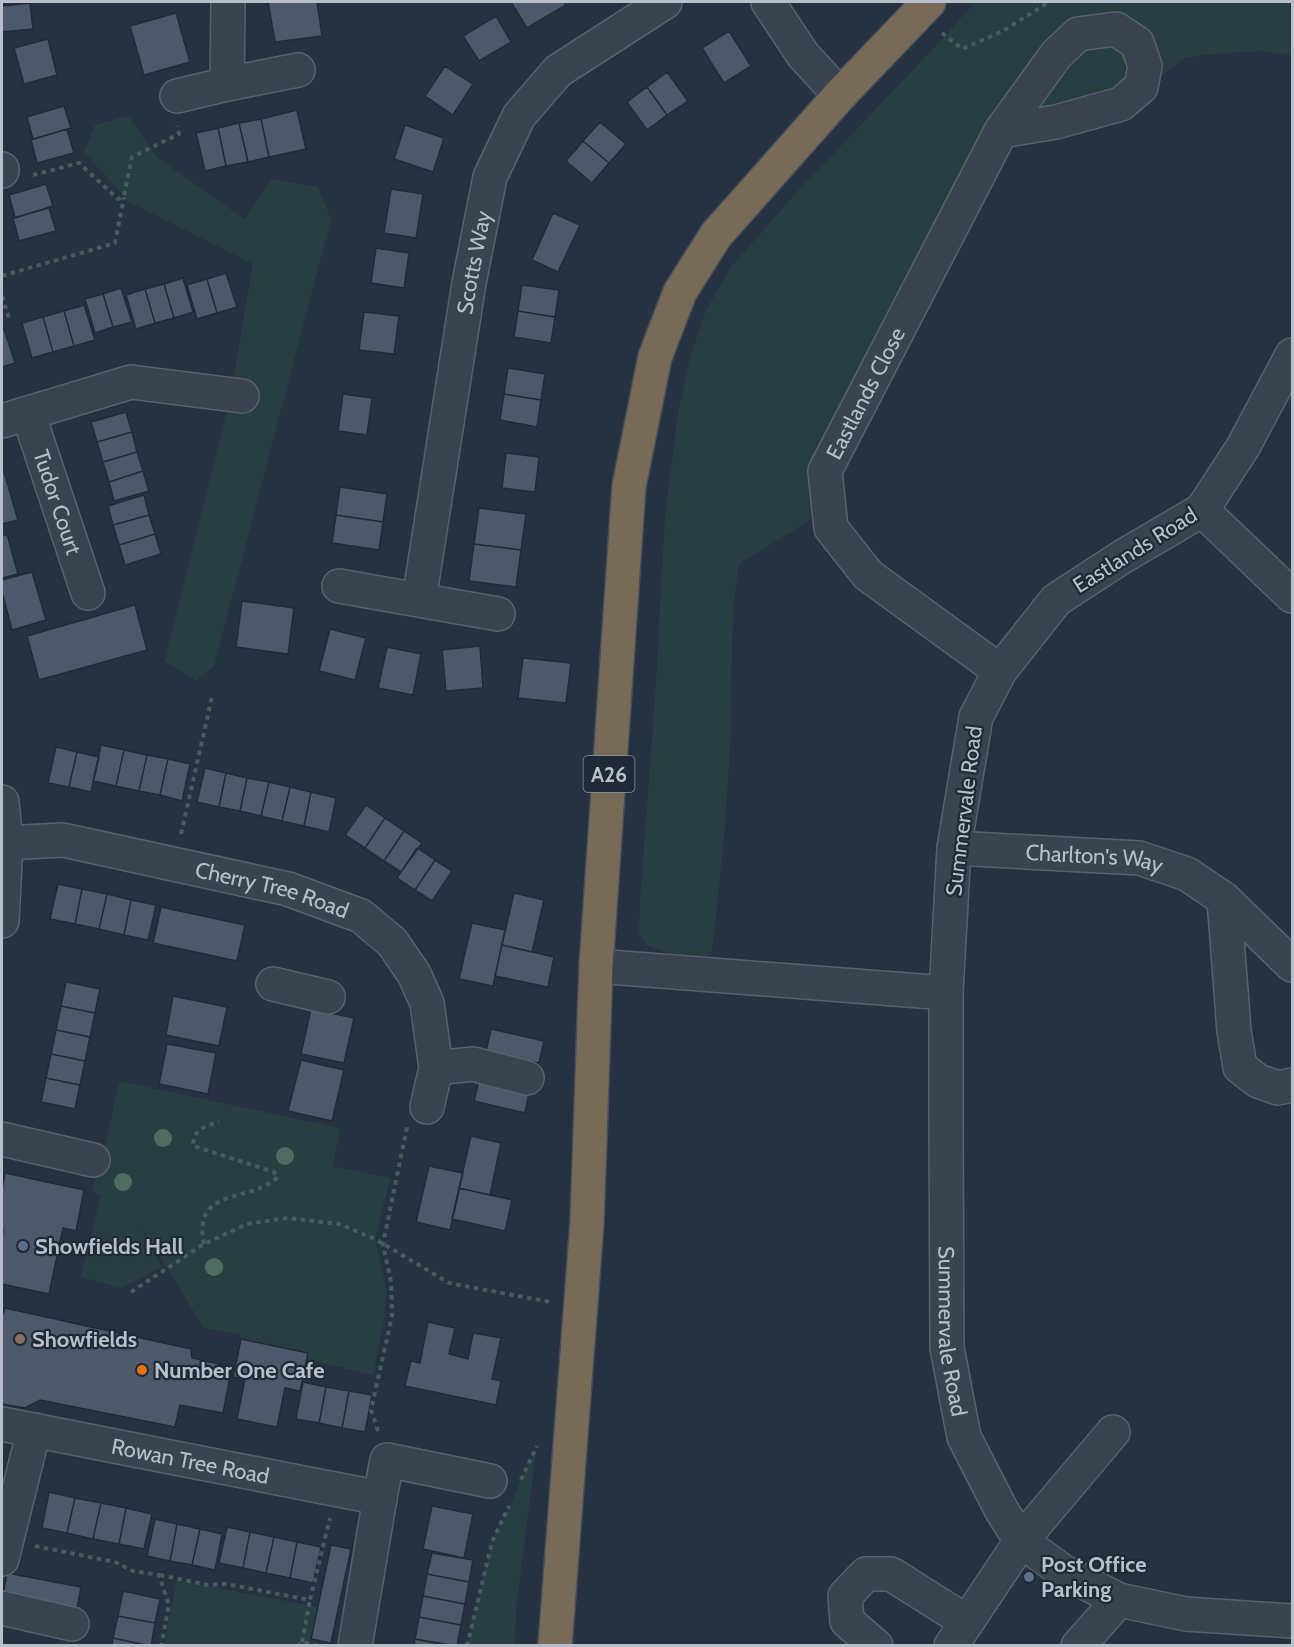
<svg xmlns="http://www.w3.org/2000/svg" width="1294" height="1647" font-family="Cabin,sans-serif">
	<rect width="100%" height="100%" fill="#263242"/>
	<path fill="#283f42" d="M975 2H1292V55L1259 51 1213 54 1185 58 1164 73 1133 89 1006 127 815 517 739 564C729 622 733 683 730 742 727 813 720 885 711 956L671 954 646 945 639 932 640 901 656 684 665 516 679 407 691 356 705 312 731 267 797 192 936 46Z
		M128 116 157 157 244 219 272 179 318 187 331 219 214 666 196 681 165 661 229 405 253 264 129 202 84 152 95 125Z
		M119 1081 340 1128 333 1166 390 1178 375 1239 387 1292 384 1320 373 1375 306 1359 308 1353 241 1339 239 1334 204 1328 140 1224 161 1267 122 1288 81 1277 101 1196 92 1191 109 1130Z
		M536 1450 516 1608 515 1645H467L492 1542Z
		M177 1580 317 1607 309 1645H164Z"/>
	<path fill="#4c596a" stroke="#212b38" stroke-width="1.5" d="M268 2H317L322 36 275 42Z
		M511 2H564L566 5 527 28Z
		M30 3 33 29 2 32V6Z
		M176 13 190 62 144 75 130 26Z
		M496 16 511 42 479 61 463 36Z
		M729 31 751 66 724 83 702 48Z
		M48 39 57 75 24 84 14 48Z
		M445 66 473 84 453 115 425 96Z
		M667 72 688 101 667 115 647 87Z
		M647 87 667 115 647 130 627 102Z
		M64 106 71 128 33 139 27 117Z
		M297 110 306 149 269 157 261 119Z
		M261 119 269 157 248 162 239 123Z
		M600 122 626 144 609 163 583 141Z
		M239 123 248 162 226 166 218 128Z
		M405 125 444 138 433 172 394 159Z
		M218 128 226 166 205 171 196 133Z
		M67 129 74 153 37 163 31 140Z
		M583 141 609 163 592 183 566 161Z
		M46 184 53 206 15 218 9 195Z
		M391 189 423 194 416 238 384 233Z
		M49 208 56 231 19 241 13 218Z
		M553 213 580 225 558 272 532 260Z
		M376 248 409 253 404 288 371 283Z
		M226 273 237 307 217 313 207 279Z
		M183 278 193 312 174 318 164 284Z
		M207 279 217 313 197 319 187 285Z
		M164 284 174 318 155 323 145 289Z
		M522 285 559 290 555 317 518 311Z
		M121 288 132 322 113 327 103 294Z
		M145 289 155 323 136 329 126 295Z
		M103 294 113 327 95 333 85 299Z
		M84 305 95 340 74 346 64 311Z
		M64 311 74 346 53 352 43 317Z
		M518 311 555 317 551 343 514 337Z
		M364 312 399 316 394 354 359 350Z
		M43 317 53 352 32 358 22 323Z
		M4 329 15 363 2 367V330Z
		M508 368 545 374 541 400 504 394Z
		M343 394 372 398 367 435 338 431Z
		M504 394 541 400 537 427 500 420Z
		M126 412 132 432 97 442 91 422Z
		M132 432 137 452 103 462 97 442Z
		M137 452 143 471 109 482 103 462Z
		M506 453 539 457 535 492 502 488Z
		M2 465 18 520 2 524Z
		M143 471 149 491 114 501 109 482Z
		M340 487 387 494 383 522 336 515Z
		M144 495 149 515 113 525 108 506Z
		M479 508 526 514 521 550 474 544Z
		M149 515 155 534 119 545 113 525Z
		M336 515 383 522 379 550 332 543Z
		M7 534 18 574 2 578V536Z
		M155 534 161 554 125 565 119 545Z
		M474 544 521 550 516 587 469 581Z
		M32 572 46 620 12 630 2 592V580Z
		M242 601 294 608 288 654 236 647Z
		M135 605 147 650 39 680 27 636Z
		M330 629 366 638 355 680 319 671Z
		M480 646 483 688 446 691 442 650Z
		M387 647 421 654 413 695 378 688Z
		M523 658 571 663 566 703 518 698Z
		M101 745 124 750 116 786 93 781Z
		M56 747 77 752 69 787 48 783Z
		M124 750 147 755 139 791 116 786Z
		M77 752 99 757 91 792 69 787Z
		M147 755 168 759 160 795 139 791Z
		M168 759 190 764 182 801 160 795Z
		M205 768 226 773 219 807 197 802Z
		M226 773 247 778 240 811 219 807Z
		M247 778 269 782 261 816 240 811Z
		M269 782 290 787 282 821 261 816Z
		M290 787 311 792 304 826 282 821Z
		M311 792 336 798 329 832 304 826Z
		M366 805 385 818 365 848 345 835Z
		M385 818 404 831 384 861 365 848Z
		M404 831 422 843 401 872 384 861Z
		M417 848 435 860 415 890 397 878Z
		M435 860 452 871 432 901 415 890Z
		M58 884 82 889 75 924 50 919Z
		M82 889 107 894 99 929 75 924Z
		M514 893 544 900 532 952 502 945Z
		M107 894 131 900 124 935 99 929Z
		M131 900 156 905 148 940 124 935Z
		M161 907 245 925 237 961 153 943Z
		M472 923 505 930 493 986 459 979Z
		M502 945 554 957 548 987 495 976Z
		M66 982 100 989 95 1013 61 1006Z
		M173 996 227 1007 219 1046 166 1035Z
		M61 1006 95 1013 90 1037 56 1030Z
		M311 1009 354 1018 344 1063 301 1054Z
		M491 1029 544 1041 539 1063 486 1051Z
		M56 1030 90 1037 85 1061 51 1054Z
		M167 1044 216 1053 208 1094 159 1084Z
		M51 1054 85 1061 80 1085 46 1078Z
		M301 1060 344 1070 332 1121 288 1111Z
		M46 1078 80 1085 75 1109 41 1102Z
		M479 1081 529 1093 525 1113 474 1101Z
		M471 1136 501 1143 490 1195 459 1188Z
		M429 1166 463 1173 450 1230 416 1222Z
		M5 1173 84 1190 76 1231 63 1228 49 1294 2 1284V1239L3 1230H2V1190Z
		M459 1188 512 1200 505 1231 452 1219Z
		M5 1308 191 1349 192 1358 232 1367 223 1413 180 1405 175 1427 40 1400 25 1408 2 1404V1316Z
		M428 1322 455 1328 449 1354 468 1359 473 1333 501 1338 492 1379 501 1381 496 1405 405 1386 411 1361 420 1363Z
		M241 1339 308 1353 300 1391 285 1388 277 1427 237 1419 245 1379 233 1377Z
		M303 1382 326 1387 319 1423 296 1419Z
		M326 1387 349 1391 342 1428 319 1423Z
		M349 1391 372 1395 365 1432 342 1428Z
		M49 1492 75 1498 67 1533 42 1528Z
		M75 1498 101 1503 93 1539 67 1533Z
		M101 1503 126 1508 119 1544 93 1539Z
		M432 1506 473 1514 464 1558 423 1549Z
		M126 1508 152 1514 144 1549 119 1544Z
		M155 1519 177 1524 170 1561 147 1556Z
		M177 1524 200 1529 192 1565 170 1561Z
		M227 1527 250 1532 243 1568 219 1563Z
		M200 1529 222 1534 215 1570 192 1565Z
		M250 1532 274 1537 266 1573 243 1568Z
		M274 1537 297 1542 290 1578 266 1573Z
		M297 1542 321 1547 313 1583 290 1578Z
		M331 1545 351 1549 331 1643 311 1639Z
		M432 1553 473 1560 469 1582 427 1574Z
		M7 1573 81 1587 77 1609 3 1595Z
		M427 1574 469 1582 465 1604 423 1596Z
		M123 1591 160 1599 155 1623 118 1616Z
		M423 1596 465 1604 461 1625 419 1617Z
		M118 1616 155 1623 151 1646 113 1638Z
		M419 1617 461 1625 457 1646 415 1639Z
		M113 1638 149 1646H112Z
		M415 1639 448 1646H414Z"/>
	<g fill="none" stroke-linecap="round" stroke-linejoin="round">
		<g stroke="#58626e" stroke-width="36">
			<g id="minor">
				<path d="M228 2 227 84 298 70"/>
				<path d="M768 2 803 55 840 95"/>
				<path d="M177 96 227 84"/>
				<path d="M2 169V171"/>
				<path id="s1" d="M1292 355 1243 447 1202 510 1122 557 1056 600 1000 671 976 717 954 848 946 993V1111L947 1348 964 1437 1002 1511 1021 1541 1064 1572 1119 1600 1186 1614 1292 1621"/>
				<path id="s2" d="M28 413 88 593"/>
				<path d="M2 421 131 382 242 396"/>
				<path d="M1202 510 1292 596"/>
				<path d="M339 586 498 614"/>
				<path id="s3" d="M419 600 469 283 490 177 519 116 558 71 665 2"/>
				<path id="s4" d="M1000 671 868 575 831 528 825 471 1001 131 1056 55 1078 34 1116 29 1137 43 1145 66 1141 87 1121 104 1056 122 1001 131"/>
				<path d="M2 802 6 843 2 921"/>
				<path id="s5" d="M6 843 63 840 288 889 361 916 392 942 414 974 427 1003 436 1068 427 1107"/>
				<path id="s6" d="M954 848 1139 858 1187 874 1224 899 1292 965"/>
				<path d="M1224 899 1234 1031 1240 1067 1258 1081 1278 1088 1292 1085"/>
				<path d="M596 966 946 993"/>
				<path d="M273 984 328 997"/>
				<path d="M436 1068 473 1064 527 1078"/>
				<path d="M2 1139 93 1160"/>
				<path id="s7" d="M2 1424 380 1498 355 1646"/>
				<path d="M380 1498 387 1460 490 1481"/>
				<path d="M2 1559 34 1430"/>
				<path d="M2 1608 72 1624"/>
				<path d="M876 1646 847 1621 845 1596 866 1574H891L967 1622"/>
				<path d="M951 1646 1021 1541 1113 1432"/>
				<path d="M1078 1646 1119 1600"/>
			</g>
		</g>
		<g stroke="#454f5b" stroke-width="36">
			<path id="highway" d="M555 1646 587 1222 596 966 629 486 655 357 680 292 716 235 840 95 929 2"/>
		</g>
		<path stroke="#465c5f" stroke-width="4" stroke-dasharray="4.5 4.5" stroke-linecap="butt" d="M942 33 962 49 1003 31 1049 2
			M33 175 79 163 118 199 124 196 132 157 179 134 177 126
			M2 276 115 243 124 197
			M2 296 10 322
			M181 834 212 697
			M204 1244C192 1186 249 1204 278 1177L274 1172 193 1146C193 1129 205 1126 219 1122
			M131 1292 204 1244 247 1224 287 1218 339 1224 375 1239 449 1283 550 1302
			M378 1431 371 1410 392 1316 391 1282 383 1244 407 1127
			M521 1480 537 1446
			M35 1546 115 1562 133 1571 159 1575 169 1605 161 1646
			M160 1575 208 1585 226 1584 310 1600 330 1518
			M302 1642 310 1600
			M297 1646 302 1642 319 1646
			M467 1646 492 1542 509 1506"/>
		<use href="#minor" stroke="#3a4451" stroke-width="33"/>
		<use href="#highway" stroke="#776b57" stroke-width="33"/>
	</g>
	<g fill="#4e6c60">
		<circle cx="163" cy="1138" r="9"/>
		<circle cx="285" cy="1156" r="9"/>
		<circle cx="123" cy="1182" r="9"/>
		<circle cx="214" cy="1267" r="9"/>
	</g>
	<g fill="#5c6f8a" stroke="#1f2937" stroke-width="2">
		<circle cx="23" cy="1246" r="6"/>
		<circle cx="1029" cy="1577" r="6"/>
	</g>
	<circle fill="#8d6e63" stroke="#1f2937" stroke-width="2" cx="20" cy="1339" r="6"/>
	<circle fill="#e8710a" stroke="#1f2937" stroke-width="2" cx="142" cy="1370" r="6"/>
	<g text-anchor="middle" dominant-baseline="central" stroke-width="4.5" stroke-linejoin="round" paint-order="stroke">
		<rect fill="#1f2937" stroke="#89929f" stroke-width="1.5" x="583.5" y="756" width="51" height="36" rx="4.5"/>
		<g font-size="21" font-weight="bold" fill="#b7bfcb">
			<text x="609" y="774">A26</text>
		</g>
		<g font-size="22" fill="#b7bfcb" stroke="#1f2937">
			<text stroke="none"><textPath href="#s3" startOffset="342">Scotts Way</textPath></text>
			<text stroke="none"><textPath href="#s4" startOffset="368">Eastlands Close</textPath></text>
			<text stroke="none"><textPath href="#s2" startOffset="94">Tudor Court</textPath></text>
			<text transform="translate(1135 550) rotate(-32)">Eastlands Road</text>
			<text transform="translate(964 811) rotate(-83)">Summervale Road</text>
			<text stroke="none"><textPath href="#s6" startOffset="141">Charlton's Way</textPath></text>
			<text stroke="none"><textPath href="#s5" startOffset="272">Cherry Tree Road</textPath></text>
			<text stroke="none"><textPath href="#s1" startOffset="1110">Summervale Road</textPath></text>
			<text stroke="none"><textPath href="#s7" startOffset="192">Rowan Tree Road</textPath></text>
		</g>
		<g font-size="22" font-weight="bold" fill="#b7bfcb" stroke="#1f2937" text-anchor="start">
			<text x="35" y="1246">Showfields Hall</text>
			<text x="32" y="1339">Showfields</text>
			<text x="154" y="1370">Number One Cafe</text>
			<text x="1041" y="1564">Post Office<tspan x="1041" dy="25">Parking</tspan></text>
		</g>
	</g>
	<rect width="1294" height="1647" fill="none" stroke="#b7bfcb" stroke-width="6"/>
</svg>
